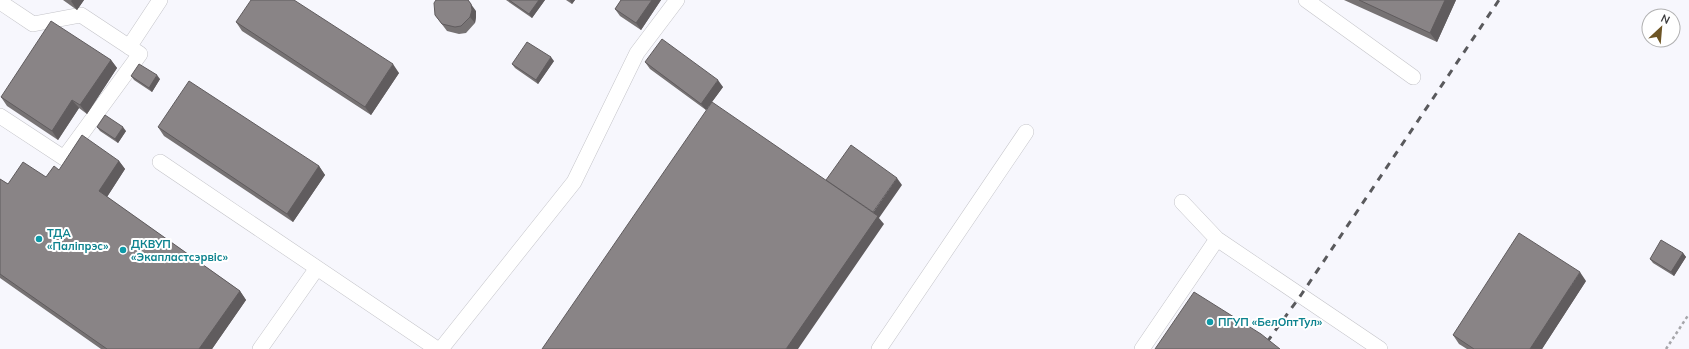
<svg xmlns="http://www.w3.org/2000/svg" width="1689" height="349" font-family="Mulish,sans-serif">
	<rect width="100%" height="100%" fill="#f7f7fd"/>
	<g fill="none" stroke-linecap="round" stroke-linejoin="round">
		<g stroke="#c4c4c9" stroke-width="16">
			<path id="lane" d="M1306 0 1413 77
				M0 2 33 24 81 15 140 54 64 158 0 116
				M129 47 160 0
				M160 162 437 349
				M1182 202 1217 239 1380 349
				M260 349 317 268
				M441 349 574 182 637 53 677 0
				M879 349 1026 132
				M1142 349 1217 239"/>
		</g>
		<path stroke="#a6a6aa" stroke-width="2.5" stroke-dasharray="3 3" stroke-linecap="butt" d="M1666 349 1689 314"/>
		<use href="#lane" stroke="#fff" stroke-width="15"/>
		<path stroke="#59595c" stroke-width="3" stroke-dasharray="7 7" stroke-linecap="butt" d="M1267 342 1301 295 1499 0"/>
	</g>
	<path fill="#767273" d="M63 0H84L77 10Z
		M506 0H545L532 18Z
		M566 0H575L572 4Z
		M621 0H661L641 30 620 16 615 9Z
		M1344 0H1456L1437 42Z
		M476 11V17L475 23 466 33 459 34 447 31 435 15Z
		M236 22 399 73 371 115 242 31Z
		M111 60 117 68 87 114 79 108 58 140 7 106 1 97Z
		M554 61 538 84 515 68 512 64Z
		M645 62 723 87 706 110 650 69Z
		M131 76 160 79 152 92 134 80Z
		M97 127 126 131 118 143 100 131Z
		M158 127 319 166 325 175 293 222 164 136Z
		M119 161 125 169 107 197 240 291 246 300 212 349H101L0 278V179L8 184 46 177 59 170Z
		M1683 253 1686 257 1674 276 1653 263 1650 259Z
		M1586 281 1542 349H1467L1459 344 1453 335Z"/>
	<path fill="#605c5e" d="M72 0H84L77 10 71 1Z
		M468 0 476 11V17L475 23 470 17Z
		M539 0H545L532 18 529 14Z
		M570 0H575L572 4Z
		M652 0H661L641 30 636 23Z
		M1445 0H1456L1437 42 1430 33Z
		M551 57 554 61 538 84 536 80Z
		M111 60 117 68 87 114 80 105Z
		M393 64 399 73 371 115 365 107Z
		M157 75 160 79 152 92 149 88Z
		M718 80 723 87 706 110 701 104Z
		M72 100 79 108 58 140 52 131Z
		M123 127 126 131 118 143 115 139Z
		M119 161 125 169 105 200 99 191Z
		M319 166 325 175 293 222 287 214Z
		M897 178 902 185 879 218 884 224 798 349H786L872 214Z
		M1683 253 1686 257 1674 276 1671 272Z
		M1580 272 1586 281 1542 349H1530Z
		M240 291 246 300 212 349H199Z"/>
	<path fill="#898486" stroke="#605c5e" d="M251 0H294L393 64 365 107 236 22Z
		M436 0H468L471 4 472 10 470 17 461 26 455 27 442 24 435 15 434 3Z
		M509 0H539L529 14Z
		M621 0H652L636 23 615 9Z
		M1359 0H1445L1430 33Z
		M51 21 111 60 80 105 72 100 52 131 1 97Z
		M662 39 718 80 701 104 645 62Z
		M527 42 551 57 536 80 512 64Z
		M139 64 157 75 149 88 131 76Z
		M189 81 319 166 287 214 158 127Z
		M712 102 878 216 786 349H542Z
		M105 115 123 127 115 139 97 127Z
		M82 135 119 161 99 191 240 291 199 349H107L0 274V179L8 184 23 162 46 177 54 166 59 170Z
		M851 145 897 178 873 212 826 180Z
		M1519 233 1580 272 1530 349H1474L1453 335Z
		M1661 240 1683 253 1671 272 1650 259Z
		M1194 292 1261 334 1280 349H1155Z"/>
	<g fill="#0f9aa8" stroke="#fff" stroke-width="1.5">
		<circle cx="39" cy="239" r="4"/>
		<circle cx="123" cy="250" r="4"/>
		<circle cx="1210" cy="322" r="4"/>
	</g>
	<g text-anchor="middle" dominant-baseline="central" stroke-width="4" stroke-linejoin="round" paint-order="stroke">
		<g font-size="11" font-weight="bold" fill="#0d838f" stroke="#fff" text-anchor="start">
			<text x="47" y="233">ТДА<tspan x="47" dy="13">«Паліпрэс»</tspan></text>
			<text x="131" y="244">ДКВУП<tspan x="131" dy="13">«Экапластсэрвіс»</tspan></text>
			<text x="1218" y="322">ПГУП «БелОптТул»</text>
		</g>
	</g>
	<g transform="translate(1661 28) rotate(26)"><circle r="19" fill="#ffffff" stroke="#b1b1b2"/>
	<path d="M0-3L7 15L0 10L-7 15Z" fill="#6d5525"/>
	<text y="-6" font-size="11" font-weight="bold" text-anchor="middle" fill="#3c3c3e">N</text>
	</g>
</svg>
